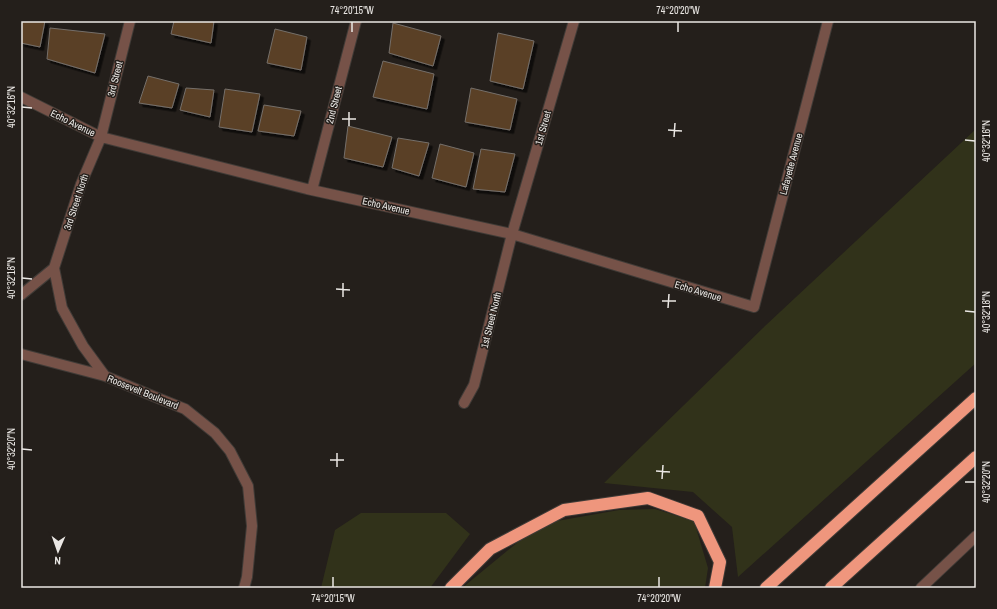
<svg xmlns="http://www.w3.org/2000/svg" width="997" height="609" font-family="'Archivo Narrow',sans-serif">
	<defs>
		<filter id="shadow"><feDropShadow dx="3.5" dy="3.5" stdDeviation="0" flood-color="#0009"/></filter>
	</defs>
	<rect width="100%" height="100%" fill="#241f1b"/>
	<path fill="#31321a" d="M976 129V363L738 577 732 527 693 492 604 483 765 326Z
		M655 509 694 521 708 568 705 588H462L518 542 557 521 619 510Z
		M361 513H446L470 534 430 588H321L335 530Z"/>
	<path fill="#5a4025" stroke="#756f6a" filter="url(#shadow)" d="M21 21H45L40 47 21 43Z
		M174 21H214L211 43 171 34Z
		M393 23 441 36 433 66 389 53Z
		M50 28 105 34 95 73 47 59Z
		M275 29 307 37 301 70 267 63Z
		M498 33 534 41 523 89 490 81Z
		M383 61 434 74 427 109 373 97Z
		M148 76 179 84 172 108 139 103Z
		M186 88 214 90 210 117 180 110Z
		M471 88 517 99 510 130 465 122Z
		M225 89 260 94 252 132 219 127Z
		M264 105 301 111 294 136 258 131Z
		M348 126 392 137 383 167 344 158Z
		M398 138 429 143 419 176 392 168Z
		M440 144 474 153 466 187 432 178Z
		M481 149 515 154 505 192 473 189Z"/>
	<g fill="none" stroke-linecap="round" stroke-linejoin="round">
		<g stroke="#403b37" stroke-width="12">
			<path id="minor" d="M21 97 101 137 307 189 512 234 754 307 828 21
				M312 190 356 21
				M21 295 54 268
				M21 354 105 376 148 394 185 409 215 433 230 451 248 486 252 526 247 577 244 588
				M105 376 83 346 62 308 54 268 81 184 101 137 130 21
				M464 403 474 385 512 234 574 21
				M921 588 976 536"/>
		</g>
		<g stroke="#403b37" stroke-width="14">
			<path id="highway" d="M451 588 490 549 564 510 648 498 698 516 720 562 715 588
				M766 588 976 398
				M831 588 976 457"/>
		</g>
		<use href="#minor" stroke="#765248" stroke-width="10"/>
		<use href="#highway" stroke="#ef967d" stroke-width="12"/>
	</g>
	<path fill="none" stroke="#eae7e4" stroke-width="1.5" d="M352 32V22M678 32V22M22 107 32 108M342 119H356M349 126V112M668 130 682 131M674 137 675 123M965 140 975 141M22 278 32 279M336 289 350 290M343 297V283M662 301H676M668 308 669 294M965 311 975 312M22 449 32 450M330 460H344M337 467V453M656 471 670 472M662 479 663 465M965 482H975M333 587V577M659 587V577"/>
	<g text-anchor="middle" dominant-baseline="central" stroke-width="3" stroke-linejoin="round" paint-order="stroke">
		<g font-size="10" fill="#eae7e4" stroke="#241f1b">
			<text transform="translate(115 79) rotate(-76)">3rd Street</text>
			<text transform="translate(334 105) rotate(-76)">2nd Street</text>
			<text transform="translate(73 123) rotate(26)">Echo Avenue</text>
			<text transform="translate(543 128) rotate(-74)">1st Street</text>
			<text transform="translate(791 164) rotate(-75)">Lafayette Avenue</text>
			<text transform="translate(76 202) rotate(-72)">3rd Street North</text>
			<text transform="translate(386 206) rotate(13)">Echo Avenue</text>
			<text transform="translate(698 291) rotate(17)">Echo Avenue</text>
			<text transform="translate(491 320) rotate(-76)">1st Street North</text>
			<text transform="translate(143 392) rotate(22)">Roosevelt Boulevard</text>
		</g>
	</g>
	<rect width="997" height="609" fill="none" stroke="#241f1b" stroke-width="44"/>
	<g transform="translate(58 551) rotate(182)" stroke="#241f1b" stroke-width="3" paint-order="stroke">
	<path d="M0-3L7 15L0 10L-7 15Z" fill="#eae7e4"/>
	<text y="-6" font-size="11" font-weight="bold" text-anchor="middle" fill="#eae7e4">N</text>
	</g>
	<rect x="22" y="22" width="953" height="565" fill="none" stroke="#eae7e4" stroke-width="1.5"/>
	<g font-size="10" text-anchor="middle" fill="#eae7e4">
		<text x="352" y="14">74°20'15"W</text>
		<text x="678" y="14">74°20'20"W</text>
		<text transform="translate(11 107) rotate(-90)" y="4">40°32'16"N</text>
		<text transform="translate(986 141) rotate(-90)" y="4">40°32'16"N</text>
		<text transform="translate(11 278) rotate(-90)" y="4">40°32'18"N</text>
		<text transform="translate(986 312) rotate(-90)" y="4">40°32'18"N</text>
		<text transform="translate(11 449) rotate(-90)" y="4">40°32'20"N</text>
		<text transform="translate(986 482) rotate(-90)" y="4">40°32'20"N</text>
		<text x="333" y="602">74°20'15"W</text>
		<text x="659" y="602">74°20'20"W</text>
	</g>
</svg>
